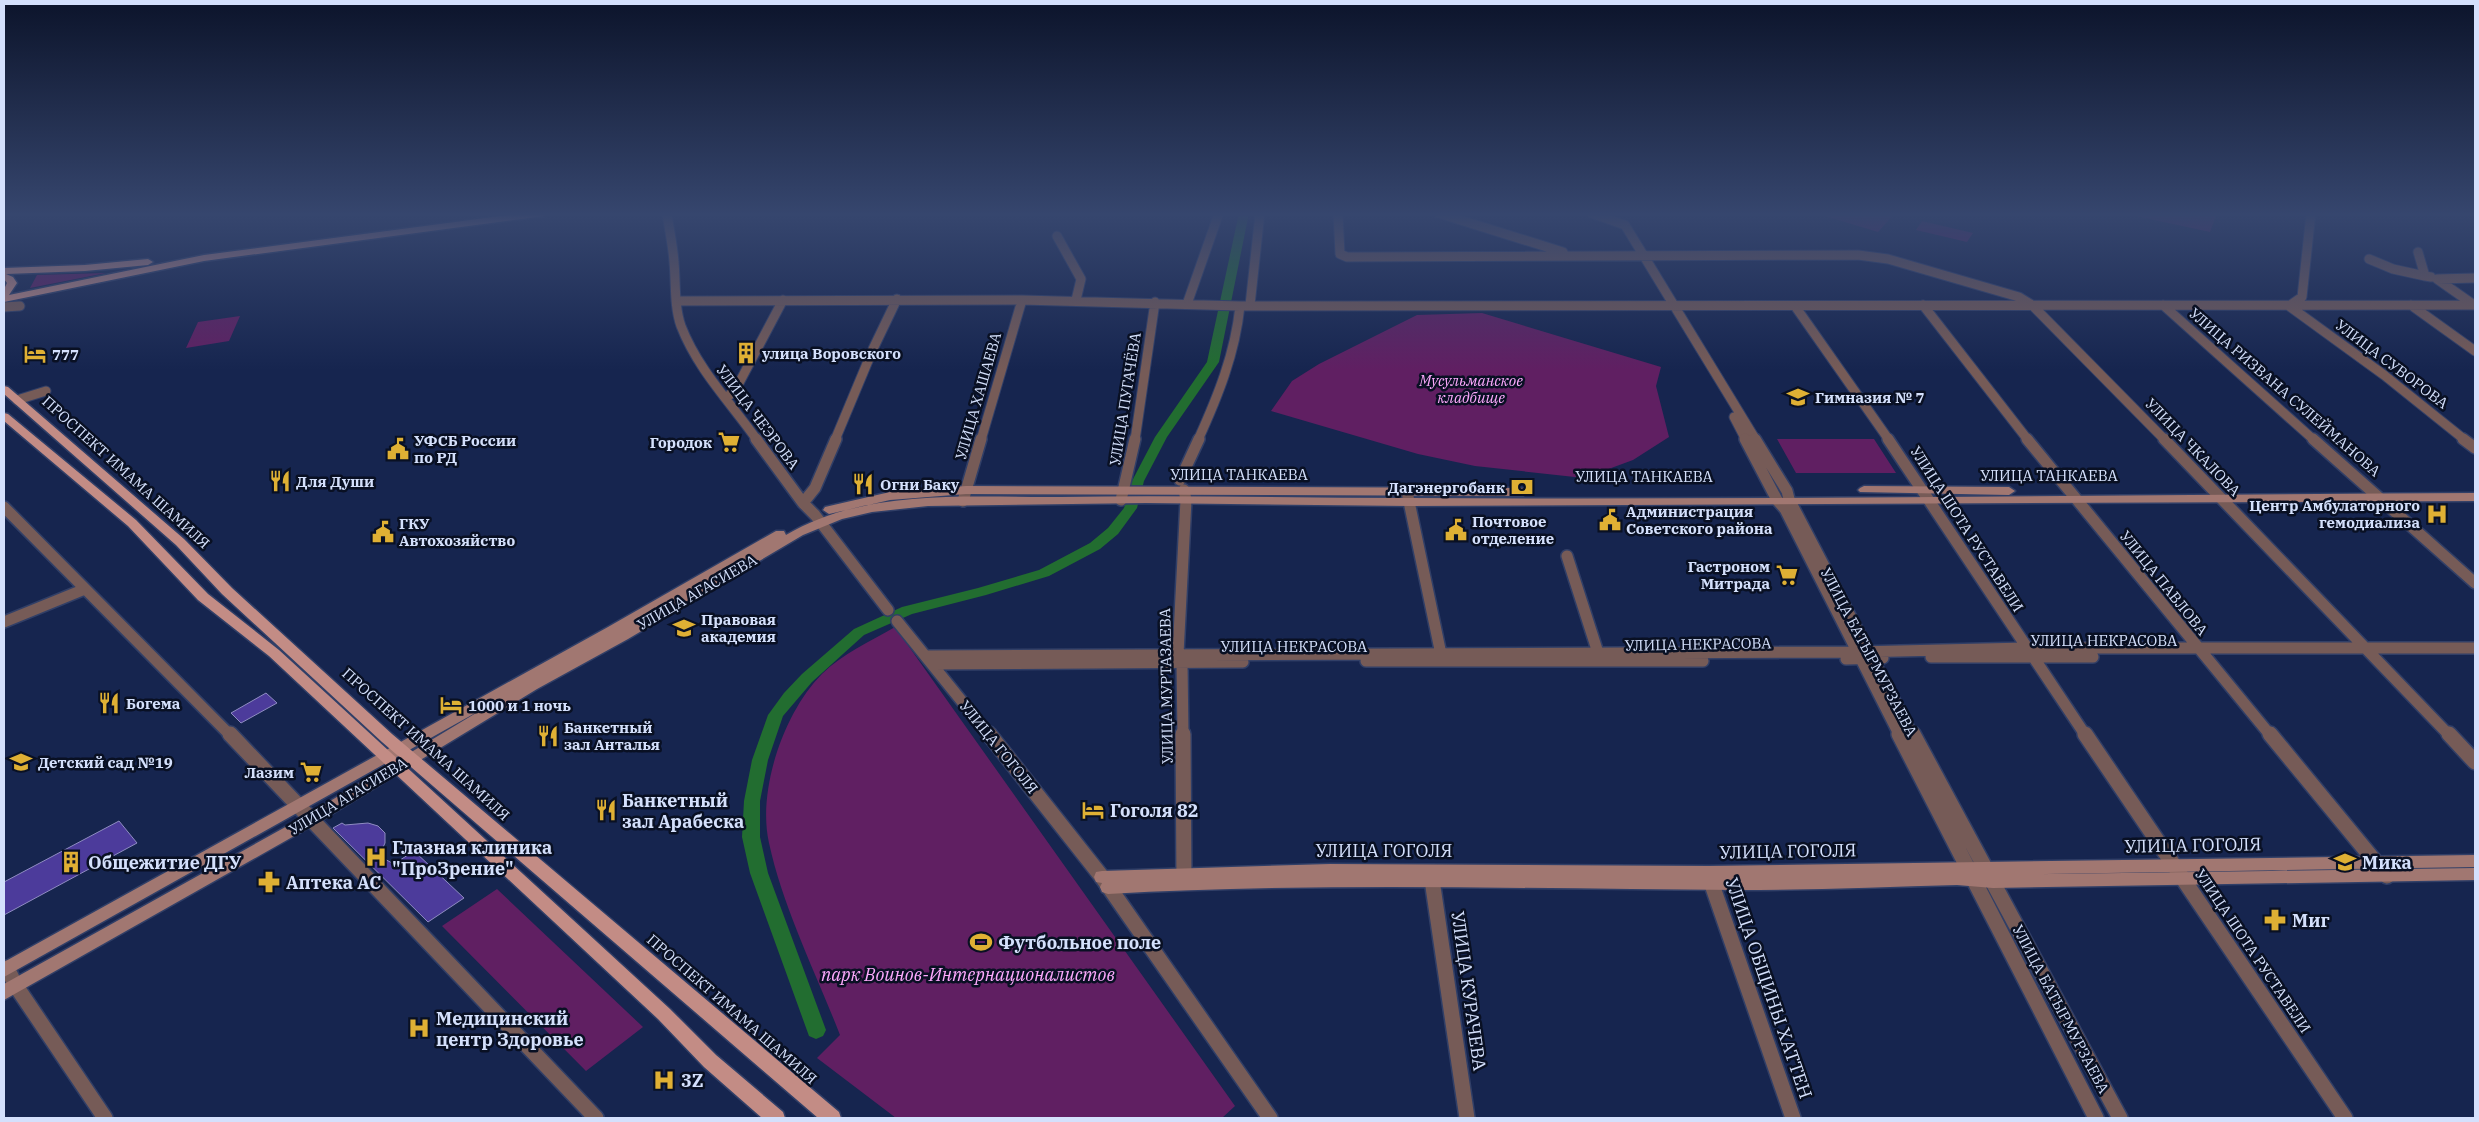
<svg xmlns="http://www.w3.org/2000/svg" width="2479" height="1122" font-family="'IBM Plex Serif',serif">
	<rect width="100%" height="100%" fill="#16254f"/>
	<path fill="#601f62" d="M1815 213H1895L1878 232Z
		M2122 213H2217L2210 232Z
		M1922 221 1973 233 1967 242 1916 230Z
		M106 273 30 288 37 275Z
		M1482 313 1661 367 1656 386 1669 437 1633 460 1584 478 1475 466 1418 454 1271 411 1292 381 1319 364 1417 315Z
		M240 316 229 341 186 348 198 322Z
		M1777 439H1874L1896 473H1796Z
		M895 627 1235 1106 1222 1118H896L817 1058 840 1035C816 973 783 908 769 843 757 790 784 712 822 674 842 654 871 641 895 627Z
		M497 889 643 1027 586 1071 442 926Z"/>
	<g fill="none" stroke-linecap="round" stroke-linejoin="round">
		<path fill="#226d30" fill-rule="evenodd" d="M1239 213H1249L1219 362 1167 437 1144 481 1137 508 1118 534 1100 549 1049 576 986 595 912 614 864 635 812 682 783 716 768 760 760 801V837L768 873 826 1030 823 1036 816 1039 809 1036 750 873 742 837 744 801 752 760 768 715 784 693 802 674 854 629 902 607 978 588 1039 570 1090 543 1108 528 1124 508 1132 481 1155 437 1207 362Z"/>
	</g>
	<path fill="#4c3b9b" stroke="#8f8cc2" d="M266 693 277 703 241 723 231 713Z
		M119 821 137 843 4 915V882Z
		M342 823 345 825 368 823 378 826 385 833V843L379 856 394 864 414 851 464 898 428 922 333 828Z"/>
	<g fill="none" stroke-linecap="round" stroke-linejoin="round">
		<g stroke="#313f67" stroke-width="11">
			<path id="street-far2" d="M667 213C669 229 673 246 674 262 676 283 674 306 681 326 698 370 731 403 757 440
				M1338 213 1340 254 1347 257 1858 255 1888 259 2019 297 2032 305 2165 440
				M1438 213 1563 252
				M1591 213 1625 225 1756 440
				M2311 213 2302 297 2289 306 2384 375 2465 440
				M1057 236 1081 279 1076 300
				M2418 252 2425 276 2431 277
				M2369 259 2393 269 2425 276
				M676 301 1022 300 1240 306 2475 305
				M1187 304 1219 213
				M1250 305 1260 213
				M1923 305 2028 440
				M2163 305 2314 440
				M2411 305 2475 351
				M2474 305 2437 279 2475 278
				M1795 306 1889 440
				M4 307 20 306
				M727 398 738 385 783 300
				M17 400 46 391
				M1734 417 1746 440
				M835 440 873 349 897 299
				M981 440 1022 300
				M1135 440 1155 302
				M1198 440C1218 396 1235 354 1240 306"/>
		</g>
		<g stroke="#313f67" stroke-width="14">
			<path id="street-far1" d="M756 439 803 503 815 515 888 610
				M1745 439 1777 500 1785 509 1900 736
				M1755 439 1787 491 1789 499 1913 736
				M1888 439 2086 736
				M2027 439 2271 736
				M2164 439 2450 736
				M2313 439 2475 583
				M2463 439 2475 448
				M1180 480 1199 439
				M1407 492 1442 659
				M1121 500 1135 439
				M963 501 981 439
				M803 503 815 488 836 439
				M4 507 231 736
				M1567 556 1600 659
				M897 621 990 736
				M4 622 85 589
				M927 656 1857 652 2026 648H2475
				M1931 657H2093
				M1846 659 1883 658
				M1366 661H1703
				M932 664 1243 662
				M1183 736 1182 663 1178 654 1186 500 1184 490"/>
		</g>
		<g stroke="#313f67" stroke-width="18">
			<path id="street" d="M230 734 596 1118
				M989 734 1102 877 1270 1118
				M1183 734 1184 882
				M1899 734 2096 1118
				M1913 734 2120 1118
				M2085 734 2345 1118
				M2270 734 2387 876
				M2449 734 2475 762
				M1431 873 1467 1118
				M1709 876 1793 1118
				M7 968 16 986 105 1118"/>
		</g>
		<g stroke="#313f67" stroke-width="3">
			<path id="secondary" d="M966 486 1522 488 1528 492 1522 496 966 494 890 500 829 514 823 510 825 507 890 492Z
				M1864 486 2009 487 2015 491 2009 495 1860 492 1858 490 1860 488Z
				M2475 493V501L1410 506 1146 503 928 506 872 512 842 519 803 535 628 639 537 689 317 823 4 1000V984L307 815 486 707 4 977V962L608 627 776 531H784L786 535C867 487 971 498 1061 497 1177 495 1294 498 1410 498 1765 500 2120 495 2475 493Z
				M2475 855V867L1983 875 2475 868V880L1993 888 1957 885C1884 887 1812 890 1739 890 1529 889 1319 882 1108 894L1102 892 1100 887 1102 883 1096 882 1094 877 1096 872 1102 871 1330 864 1709 866Z"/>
		</g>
		<g stroke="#313f67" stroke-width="3">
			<path id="primary" d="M523 213H548L544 216 204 261 4 302V289L7 283 4 279V268L85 265 148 259 153 262 148 265 85 271 6 274 13 277 17 283 9 295 204 255Z
				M4 386 8 387 184 539 232 588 392 734 839 1112 841 1118H818L382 742 222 594 176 545 4 394Z
				M4 413 8 414 136 520 208 594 279 650 670 1009 716 1055 783 1112 785 1118H762L704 1067 658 1019 269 656 198 600 128 526 4 421Z"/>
		</g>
		<use href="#street-far2" stroke="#765b57" stroke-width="9"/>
		<use href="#street-far1" stroke="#765b57" stroke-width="11"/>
		<use href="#street" stroke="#765b57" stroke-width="15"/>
		<use href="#secondary" fill="#a17771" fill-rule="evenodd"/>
		<use href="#primary" fill="#c38c85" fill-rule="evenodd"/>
	</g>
	<linearGradient id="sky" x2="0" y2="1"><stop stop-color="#0c142b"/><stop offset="0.58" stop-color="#36466e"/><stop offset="1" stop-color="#36466e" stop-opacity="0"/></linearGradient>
	<rect width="2479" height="370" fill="url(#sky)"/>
	<defs>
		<g id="building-bare" transform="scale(1.725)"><path d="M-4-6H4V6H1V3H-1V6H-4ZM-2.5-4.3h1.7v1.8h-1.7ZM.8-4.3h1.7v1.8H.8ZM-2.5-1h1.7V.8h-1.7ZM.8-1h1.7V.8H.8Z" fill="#dfb034" stroke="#091023" stroke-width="2.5" paint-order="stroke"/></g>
		<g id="hotel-bare" transform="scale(1.725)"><path d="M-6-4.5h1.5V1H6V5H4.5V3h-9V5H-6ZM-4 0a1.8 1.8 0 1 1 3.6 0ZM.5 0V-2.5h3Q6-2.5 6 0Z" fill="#dfb034" stroke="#091023" stroke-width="2.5" paint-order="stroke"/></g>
		<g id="school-bare" transform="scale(1.725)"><path d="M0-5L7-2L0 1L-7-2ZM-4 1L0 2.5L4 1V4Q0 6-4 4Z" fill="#dfb034" stroke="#091023" stroke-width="2.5" paint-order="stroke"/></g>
		<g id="supermarket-bare" transform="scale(1.725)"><path d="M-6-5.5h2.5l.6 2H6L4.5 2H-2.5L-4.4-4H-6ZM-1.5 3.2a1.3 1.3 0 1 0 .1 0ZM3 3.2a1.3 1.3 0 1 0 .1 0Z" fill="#dfb034" stroke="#091023" stroke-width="2.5" paint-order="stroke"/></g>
		<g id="civic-bare" transform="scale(1.725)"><path d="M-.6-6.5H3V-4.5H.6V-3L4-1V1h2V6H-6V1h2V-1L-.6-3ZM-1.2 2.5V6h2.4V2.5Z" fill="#dfb034" stroke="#091023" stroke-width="2.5" paint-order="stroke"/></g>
		<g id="restaurant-bare" transform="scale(1.725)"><path d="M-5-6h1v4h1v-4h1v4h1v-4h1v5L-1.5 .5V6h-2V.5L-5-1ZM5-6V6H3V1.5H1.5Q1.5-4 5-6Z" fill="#dfb034" stroke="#091023" stroke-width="2.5" paint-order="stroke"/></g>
		<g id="bank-bare" transform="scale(1.725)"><path d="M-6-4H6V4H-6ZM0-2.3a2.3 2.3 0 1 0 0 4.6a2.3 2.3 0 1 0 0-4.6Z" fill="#dfb034" stroke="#091023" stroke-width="2.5" paint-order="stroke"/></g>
		<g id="hospital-bare" transform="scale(1.725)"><path d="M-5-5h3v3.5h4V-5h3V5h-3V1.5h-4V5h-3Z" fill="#dfb034" stroke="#091023" stroke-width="2.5" paint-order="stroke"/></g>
		<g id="university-bare" transform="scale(1.725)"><path d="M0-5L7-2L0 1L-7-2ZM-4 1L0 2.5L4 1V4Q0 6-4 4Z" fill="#dfb034" stroke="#091023" stroke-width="2.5" paint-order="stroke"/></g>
		<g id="pharmacy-bare" transform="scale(1.725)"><path d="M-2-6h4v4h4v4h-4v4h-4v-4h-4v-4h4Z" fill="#dfb034" stroke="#091023" stroke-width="2.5" paint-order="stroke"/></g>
		<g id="stadium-bare" transform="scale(1.725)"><path d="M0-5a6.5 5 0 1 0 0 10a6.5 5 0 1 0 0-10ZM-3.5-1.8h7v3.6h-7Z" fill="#dfb034" stroke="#091023" stroke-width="2.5" paint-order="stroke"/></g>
	</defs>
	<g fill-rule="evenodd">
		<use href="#building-bare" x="746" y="353"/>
		<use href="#hotel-bare" x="35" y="354"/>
		<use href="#school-bare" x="1798" y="397"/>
		<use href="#supermarket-bare" x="729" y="442"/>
		<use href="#civic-bare" x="398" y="449"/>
		<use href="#restaurant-bare" x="280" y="481"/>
		<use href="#restaurant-bare" x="863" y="484"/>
		<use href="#bank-bare" x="1522" y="487"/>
		<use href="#hospital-bare" x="2437" y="514"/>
		<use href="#civic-bare" x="1610" y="520"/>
		<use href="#civic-bare" x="1456" y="530"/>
		<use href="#civic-bare" x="383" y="532"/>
		<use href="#supermarket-bare" x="1787" y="575"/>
		<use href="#university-bare" x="684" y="628"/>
		<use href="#restaurant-bare" x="109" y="703"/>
		<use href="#hotel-bare" x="451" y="705"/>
		<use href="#restaurant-bare" x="548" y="736"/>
		<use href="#school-bare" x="21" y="762"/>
		<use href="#supermarket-bare" x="311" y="772"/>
		<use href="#restaurant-bare" x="606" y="810"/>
		<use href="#hotel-bare" x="1093" y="810"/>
		<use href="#hospital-bare" x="376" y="857"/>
		<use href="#building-bare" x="71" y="862"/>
		<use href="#school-bare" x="2345" y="862"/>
		<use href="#pharmacy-bare" x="269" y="882"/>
		<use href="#pharmacy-bare" x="2275" y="920"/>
		<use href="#stadium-bare" x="981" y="942"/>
		<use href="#hospital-bare" x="419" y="1028"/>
		<use href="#hospital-bare" x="664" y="1080"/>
	</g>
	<g text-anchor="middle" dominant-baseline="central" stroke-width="5" stroke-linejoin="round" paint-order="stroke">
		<g font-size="15" font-weight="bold" fill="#d4e0fc" stroke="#091023" text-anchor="start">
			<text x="762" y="353">улица Воровского</text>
			<text x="52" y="354">777</text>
			<text x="1815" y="397">Гимназия № 7</text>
			<text x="414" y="440">УФСБ России<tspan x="414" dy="17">по РД</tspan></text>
			<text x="712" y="442" text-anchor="end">Городок</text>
			<text x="296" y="481">Для Души</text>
			<text x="880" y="484">Огни Баку</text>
			<text x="1505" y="487" text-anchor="end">Дагэнергобанк</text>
			<text x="2420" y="505" text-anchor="end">Центр Амбулаторного<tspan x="2420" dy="17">гемодиализа</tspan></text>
			<text x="1626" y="511">Администрация<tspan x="1626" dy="17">Советского района</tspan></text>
			<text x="1472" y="521">Почтовое<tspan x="1472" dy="17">отделение</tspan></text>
			<text x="399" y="523">ГКУ<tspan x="399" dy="17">Автохозяйство</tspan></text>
			<text x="1770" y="566" text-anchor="end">Гастроном<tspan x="1770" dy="17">Митрада</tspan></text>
			<text x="701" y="619">Правовая<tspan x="701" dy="17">академия</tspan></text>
			<text x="126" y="703">Богема</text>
			<text x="468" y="705">1000 и 1 ночь</text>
			<text x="564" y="727">Банкетный<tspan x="564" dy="17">зал Анталья</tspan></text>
			<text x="38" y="762">Детский сад №19</text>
			<text x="294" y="772" text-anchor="end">Лазим</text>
		</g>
		<g font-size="15" fill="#d4e0fc" stroke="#091023">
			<text transform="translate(2392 364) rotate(37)">УЛИЦА СУВОРОВА</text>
			<text transform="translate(2285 392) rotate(41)">УЛИЦА РИЗВАНА СУЛЕЙМАНОВА</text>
			<text transform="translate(978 396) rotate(-74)">УЛИЦА ХАШАЕВА</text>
			<text transform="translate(1125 399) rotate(-81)">УЛИЦА ПУГАЧЁВА</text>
			<text transform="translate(758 417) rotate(53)">УЛИЦА ЧЕЭРОВА</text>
			<text transform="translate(2193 447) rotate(46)">УЛИЦА ЧКАЛОВА</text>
			<text transform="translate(126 472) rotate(42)">ПРОСПЕКТ ИМАМА ШАМИЛЯ</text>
			<text x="1239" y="474">УЛИЦА ТАНКАЕВА</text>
			<text x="2049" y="475">УЛИЦА ТАНКАЕВА</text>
			<text x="1644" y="476">УЛИЦА ТАНКАЕВА</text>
			<text transform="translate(1967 529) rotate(57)">УЛИЦА ШОТА РУСТАВЕЛИ</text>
			<text transform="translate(2164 583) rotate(51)">УЛИЦА ПАВЛОВА</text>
			<text transform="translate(697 592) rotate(-30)">УЛИЦА АГАСИЕВА</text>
			<text x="2104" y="640">УЛИЦА НЕКРАСОВА</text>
			<text transform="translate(1698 644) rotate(-1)">УЛИЦА НЕКРАСОВА</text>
			<text x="1294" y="646">УЛИЦА НЕКРАСОВА</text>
			<text transform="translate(1869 652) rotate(62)">УЛИЦА БАТЫРМУРЗАЕВА</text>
			<text transform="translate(1166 686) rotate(-91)">УЛИЦА МУРТАЗАЕВА</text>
			<text transform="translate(426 744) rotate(42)">ПРОСПЕКТ ИМАМА ШАМИЛЯ</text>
			<text transform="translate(999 747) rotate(51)">УЛИЦА ГОГОЛЯ</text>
			<text transform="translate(348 796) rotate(-31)">УЛИЦА АГАСИЕВА</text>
			<text transform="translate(2253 951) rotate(56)">УЛИЦА ШОТА РУСТАВЕЛИ</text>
			<text transform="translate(732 1009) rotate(41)">ПРОСПЕКТ ИМАМА ШАМИЛЯ</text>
			<text transform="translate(2061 1009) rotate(62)">УЛИЦА БАТЫРМУРЗАЕВА</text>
		</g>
		<g font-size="15" font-style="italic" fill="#fda9fd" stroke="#091023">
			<text x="1471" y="380">Мусульманское<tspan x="1471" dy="17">кладбище</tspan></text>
		</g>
		<g font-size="18" font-weight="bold" fill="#d4e0fc" stroke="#091023" text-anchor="start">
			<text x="622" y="800">Банкетный<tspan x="622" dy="21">зал Арабеска</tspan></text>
			<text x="1110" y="810">Гоголя 82</text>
			<text x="392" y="847">Глазная клиника<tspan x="392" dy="21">"ПроЗрение"</tspan></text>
			<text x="88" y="862">Общежитие ДГУ</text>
			<text x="2362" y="862">Мика</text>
			<text x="286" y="882">Аптека АС</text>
			<text x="2292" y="920">Миг</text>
			<text x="998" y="942">Футбольное поле</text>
			<text x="436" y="1018">Медицинский<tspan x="436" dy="21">центр Здоровье</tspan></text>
			<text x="681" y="1080">3Z</text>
		</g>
		<g font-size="18" fill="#d4e0fc" stroke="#091023">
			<text transform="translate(2193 845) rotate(-1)">УЛИЦА ГОГОЛЯ</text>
			<text x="1384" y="850">УЛИЦА ГОГОЛЯ</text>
			<text transform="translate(1788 851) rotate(-1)">УЛИЦА ГОГОЛЯ</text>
			<text transform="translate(1769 988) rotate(71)">УЛИЦА ОБЩИНЫ ХАТТЕН</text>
			<text transform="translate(1469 991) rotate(82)">УЛИЦА КУРАЧЕВА</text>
		</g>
		<g font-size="18" font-style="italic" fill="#fda9fd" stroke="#091023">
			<text x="968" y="974">парк Воинов-Интернационалистов</text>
		</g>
	</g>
	<rect width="2479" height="1122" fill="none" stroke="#d4e0fc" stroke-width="10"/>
</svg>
